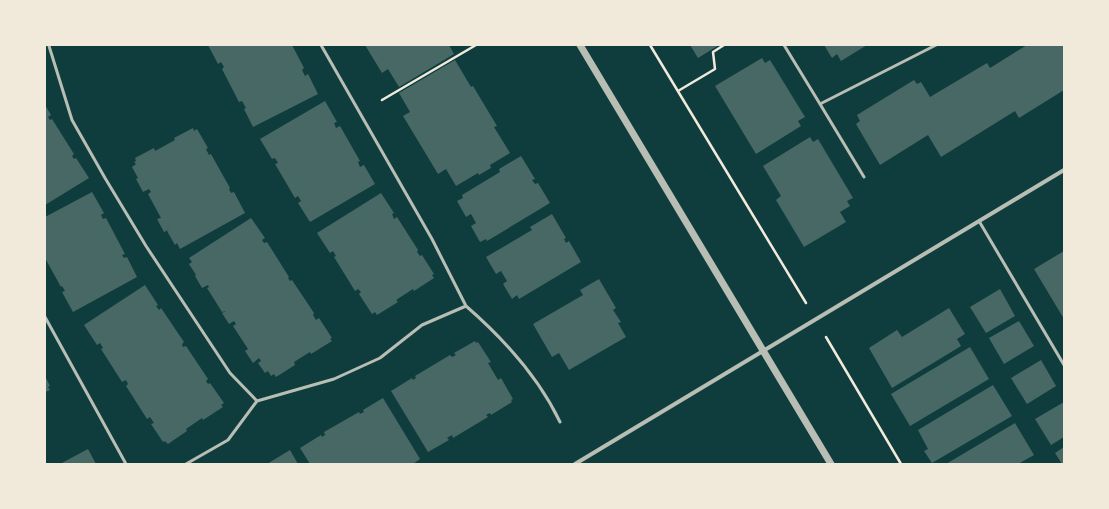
<svg xmlns="http://www.w3.org/2000/svg" width="1109" height="509" font-family="Roboto,sans-serif">
	<rect width="100%" height="100%" fill="#0f3d3e"/>
	<path fill="#486865" d="M208 45H292L304 68 302 70 305 76 308 74 318 94 253 127 244 109 246 108 242 101 239 102 222 69 224 67 221 62 218 64Z
		M365 45H449L454 54 399 87 388 69 382 73Z
		M690 45H719L698 58Z
		M824 45H867L841 61 837 54 832 58Z
		M1027 45H1064V90L1019 118 1015 111 941 157 928 135 880 165 856 124 860 121 857 115 914 80 917 84 921 82 930 97 987 63 990 68Z
		M762 58 765 63 770 60 805 117 798 121 801 126 756 154 715 86Z
		M455 60 471 87 473 86 497 126 494 127 510 153 490 165 491 168 479 175 478 173 456 186 446 169 438 174 403 116 410 112 399 93Z
		M325 101 337 122 334 123 336 128 340 126 360 161 358 162 360 167 364 165 375 184 310 222 298 203 301 201 298 196 295 198 275 164 278 163 275 158 272 159 260 139Z
		M45 105 51 115 48 117 50 120 52 119 74 154 72 156 74 159 76 158 89 178 45 205Z
		M193 128 194 131 197 129 208 148 206 149 209 155 211 154 230 188 229 189 231 193 234 192 245 213 180 249 177 243 175 245 167 231 170 229 164 232 157 219 161 218 148 194 151 192 149 189 143 192 136 179 138 178 132 167 136 164 134 162 136 161 135 158 154 148 155 151 175 140 174 138Z
		M810 137 813 142 818 139 853 198 847 201 850 206 840 212 846 222 804 247 776 200 781 196 763 166Z
		M521 156 535 179 532 180 535 184 538 183 550 203 487 241 486 239 480 242 471 226 476 223 471 214 466 217 457 201 463 198 462 195 500 172 499 169Z
		M92 192 104 213 101 215 103 219 106 218 125 254 122 255 124 258 127 257 137 277 73 312 62 292 65 291 62 286 61 287 45 258V217Z
		M381 193 394 213 392 214 394 219 397 217 418 250 417 252 420 256 422 255 434 274 432 275 434 278 414 291 413 289 396 300 398 302 377 315 375 312 372 314 359 294 361 292 358 289 355 291 334 257 336 256 333 251 330 253 317 233Z
		M552 214 566 238 564 239 566 243 569 241 581 262 519 299 517 295 512 299 503 284 507 281 501 271 496 274 486 257 532 230 530 227Z
		M251 218 265 238 262 240 264 243 267 242 289 277 288 278 290 281 292 280 314 313 313 315 316 320 319 318 332 338 330 339 332 341 311 354 310 352 294 362 295 365 276 377 274 374 271 376 268 371 265 373 258 363 261 361 259 358 253 363 245 351 248 349 233 326 236 324 234 321 229 324 222 313 226 311 222 312 207 288 209 287 208 285 202 288 195 276 196 275 189 264 192 262 189 258Z
		M1064 251V319L1034 269Z
		M599 279 616 308 613 310 621 322 618 323 626 337 569 370 559 353 552 357 533 324 583 295 580 290Z
		M145 285 158 305 156 306 159 310 161 308 184 342 182 344 183 347 186 346 208 379 206 381 208 384 210 383 224 403 221 405 223 407 203 420 202 418 186 429 187 431 168 444 165 441 163 442 151 424 154 423 150 417 147 419 126 386 128 384 126 380 122 382 101 349 103 348 100 343 97 345 84 325Z
		M1000 289 1015 316 986 333 970 307Z
		M949 308 965 334 957 339 961 346 892 388 869 348 897 330 902 337Z
		M1019 321 1034 346 1004 364 989 338Z
		M475 341 476 343 478 342 491 362 488 363 498 380 501 378 513 399 511 400 512 402 491 415 490 413 486 415 488 417 453 438 452 435 447 438 449 440 428 452 391 391 412 378 413 380 416 378 415 376 450 355 452 357 456 355 454 353Z
		M970 347 989 379 910 426 891 394Z
		M1041 360 1056 386 1027 404 1011 378Z
		M45 376 50 386 48 387 50 390 45 392Z
		M993 385 1012 416 932 463 924 451 928 449 918 430Z
		M383 398 420 459 413 464H310L300 448 321 435 322 437 325 435 324 432 359 412 360 414 364 412 363 410Z
		M1064 402V437L1051 445 1035 419Z
		M1015 423 1034 455 1018 464H946Z
		M1064 447V464H1062L1055 453Z
		M88 449 96 464H60Z
		M290 450 298 464H267Z"/>
	<g fill="none" stroke-linecap="round" stroke-linejoin="round">
		<path stroke="#f1e9da" stroke-width="2.5" d="M650 45 806 303
			M678 91 715 69 713 52 724 45
			M382 100 476 45
			M826 337 901 464"/>
		<path stroke="#b8beb3" stroke-width="3" d="M50 45 49 46 72 120 105 178 146 246 230 373 257 401
			M321 45 432 239 466 306
			M784 45 820 104 936 45
			M820 104 864 177
			M979 221 1064 365
			M45 317 126 464
			M186 464 228 440 257 401 334 379 380 358 422 325 466 306C504 339 538 376 560 422"/>
		<path stroke="#b8beb3" stroke-width="4" d="M575 464 1064 170"/>
		<path stroke="#b8beb3" stroke-width="7" d="M580 45 831 464"/>
	</g>
	<rect width="1109" height="509" fill="none" stroke="#f1e9da" stroke-width="92"/>
</svg>
